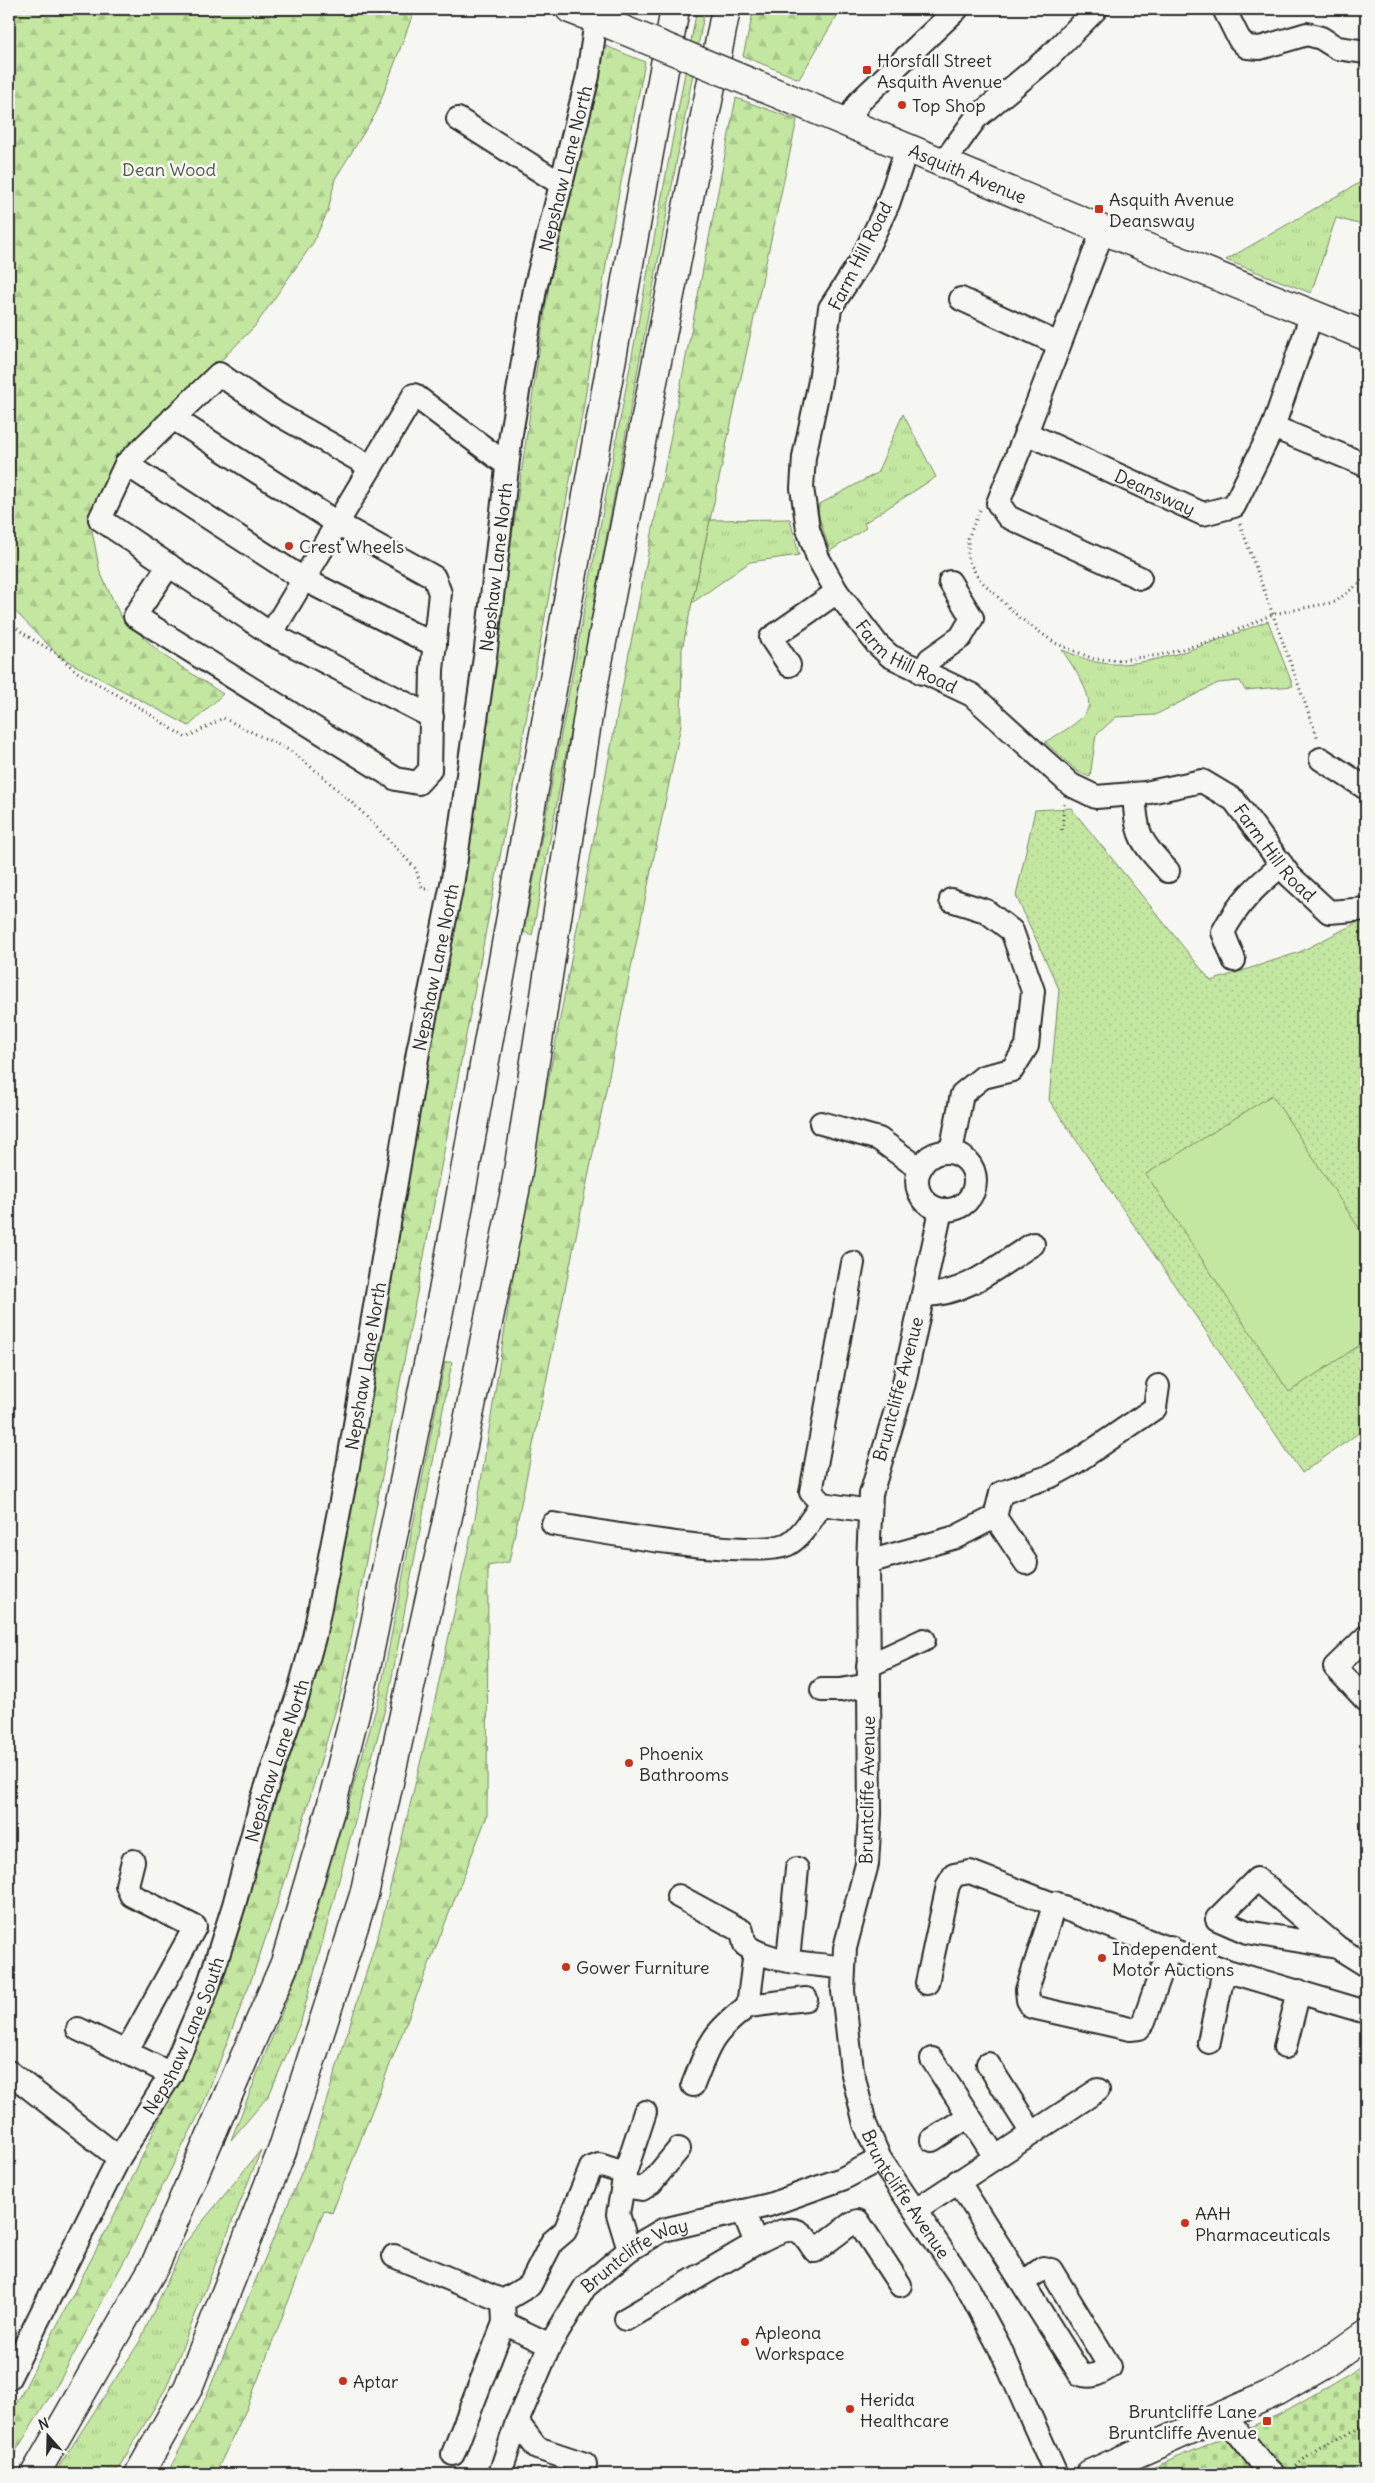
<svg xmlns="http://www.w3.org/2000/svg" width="1375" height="2483" font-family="Delius,sans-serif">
	<defs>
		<pattern id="grass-tufts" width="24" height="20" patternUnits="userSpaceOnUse" patternTransform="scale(1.25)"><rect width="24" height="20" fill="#c3e7a0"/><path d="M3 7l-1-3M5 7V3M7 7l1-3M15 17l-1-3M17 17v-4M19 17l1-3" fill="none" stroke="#a8c68a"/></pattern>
		<pattern id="forest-firs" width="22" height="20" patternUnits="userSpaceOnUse" patternTransform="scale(1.25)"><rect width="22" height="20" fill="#c3e7a0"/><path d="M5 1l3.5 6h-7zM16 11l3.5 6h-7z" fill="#a8c68a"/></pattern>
		<pattern id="cemetery-stones" width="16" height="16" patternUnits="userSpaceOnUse" patternTransform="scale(1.25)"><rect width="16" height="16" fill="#c3e7a0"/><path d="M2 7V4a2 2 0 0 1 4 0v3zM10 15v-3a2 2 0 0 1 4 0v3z" fill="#a8c68a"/></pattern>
		<pattern id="park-dots" width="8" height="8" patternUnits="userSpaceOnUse" patternTransform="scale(1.25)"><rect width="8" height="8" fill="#c3e7a0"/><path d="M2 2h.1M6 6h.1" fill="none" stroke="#a8c68a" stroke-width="1.8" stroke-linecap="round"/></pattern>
	</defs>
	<rect width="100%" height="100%" fill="#f6f6f2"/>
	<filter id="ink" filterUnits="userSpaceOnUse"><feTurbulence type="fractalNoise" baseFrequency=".02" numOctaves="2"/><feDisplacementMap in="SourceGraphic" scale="10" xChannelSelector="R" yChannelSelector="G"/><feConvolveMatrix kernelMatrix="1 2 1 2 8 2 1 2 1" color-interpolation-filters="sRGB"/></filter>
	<g filter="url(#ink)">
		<path fill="url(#grass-tufts)" stroke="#778966" d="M697 9H705L532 936 524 932Z
			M1366 179V226L1336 218 1311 293 1226 260Z
			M903 414 936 477 864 523 866 528 830 551 819 517 818 505 877 473Z
			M790 519 799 555 750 562 692 603 710 520Z
			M1268 621 1293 686 1245 690 1240 681 1218 683 1155 715 1116 717 1096 735 1090 777 1078 772 1045 742C1058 734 1082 723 1088 708 1093 694 1070 662 1062 650 1073 654 1084 659 1095 662 1145 673 1222 638 1268 621Z
			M445 1362H452L388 1698 301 2021 269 2095 231 2140 302 1962 379 1698Z
			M261 2150 166 2388 115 2474H54L140 2341 185 2243Z"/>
		<path fill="url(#forest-firs)" stroke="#778966" d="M9 9H415L376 113 335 179 328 211 313 243 255 326 189 393 117 457 90 520 100 572 121 617 163 655 223 694 189 726 60 657 9 605Z
			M754 9H841L799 79 743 56Z
			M606 46 645 62 611 233 584 404 527 715 341 1692 288 1872 253 1975 201 2110 131 2248 59 2382 9 2462V2418L123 2198 217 1994 310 1684 475 788 551 270Z
			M736 98 797 120 682 649 681 725 509 1562 488 1566 487 1816 332 2213 324 2210 246 2410 215 2474H167L200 2411 311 2150 381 1925 429 1727 476 1513 521 1226 618 710Z"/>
		<path fill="url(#cemetery-stones)" stroke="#778966" d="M1366 2362V2474H1138L1278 2415 1348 2375Z"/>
		<path fill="url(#park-dots)" stroke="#778966" d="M1071 808 1211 981 1300 952 1366 918V1428L1302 1473 1049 1100 1059 989 1016 896 1035 810Z"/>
		<path fill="#c3e7a0" stroke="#778966" d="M1272 1095 1366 1239V1341L1289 1392 1146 1174Z"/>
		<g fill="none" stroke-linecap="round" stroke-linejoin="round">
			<path stroke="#688ca2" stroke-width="5.5" d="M9 286 12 283"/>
			<g stroke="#2b2b2b" stroke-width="26">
				<g id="minor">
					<path d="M1224 9 1239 39 1247 47 1260 48 1307 34 1321 38 1337 48 1366 52"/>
					<path d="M458 119 561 184"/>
					<path d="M846 123 860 101 957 9"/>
					<path id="s1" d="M907 148 888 204 861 261 830 308 820 381 804 457 802 488 808 529 818 558 837 592 877 644 890 656 972 695 1071 785 1096 797 1145 793 1202 781 1234 800 1290 876 1329 912 1366 909"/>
					<path d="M944 162 976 118 1049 57 1096 9"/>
					<path id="s2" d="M1103 230 1026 433 1203 514 1234 506 1273 427 1312 314"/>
					<path d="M961 299 1059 344"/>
					<path d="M1273 427 1363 464"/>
					<path d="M1026 433 998 503 1008 517 1140 578"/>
					<path d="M126 464 303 579 435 645"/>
					<path d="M371 467 276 413 219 374 126 464 100 519 271 634 432 717"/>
					<path d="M169 565 135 616 396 779 418 783 430 770 432 670 440 593 434 577 337 523 173 418"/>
					<path d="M271 634 414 395 507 465"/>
					<path d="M789 665 771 638 837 592"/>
					<path d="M922 673 930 659 961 637 972 618 950 582"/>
					<path d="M1321 759 1366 788"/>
					<path d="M1134 794C1137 838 1139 839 1168 871"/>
					<path d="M951 900 986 911 1012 931 1033 991 1027 1046 1012 1070 983 1077 962 1094 951 1152"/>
					<path d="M1234 960 1223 932C1239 902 1256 886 1282 865"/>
					<path d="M821 1123 879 1139 920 1169"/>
					<circle cx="946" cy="1181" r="29"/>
					<path id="s3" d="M941 1210 904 1383 871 1494 868 1562 870 1814 867 1864 845 1948 843 1991 852 2070 865 2124 880 2159 969 2290 999 2346 1056 2474"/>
					<path d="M853 1263 811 1492 822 1504 870 1511"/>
					<path d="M923 1295C964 1296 999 1265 1033 1244"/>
					<path d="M553 1524C594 1531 755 1560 788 1544 802 1537 813 1516 822 1504"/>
					<path d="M868 1562 956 1537 995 1517"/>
					<path d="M1026 1563 995 1517 1001 1493 1051 1476 1073 1464 1155 1408 1158 1386"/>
					<path d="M1366 1637 1335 1667 1366 1700"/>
					<path d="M868 1666 924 1640"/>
					<path d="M822 1690H840L869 1685"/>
					<path d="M133 1861 127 1885 131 1895 195 1927 126 2052 171 2074"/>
					<path d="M678 1896 742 1931 745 1945C773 1964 812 1963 844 1968"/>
					<path d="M1055 1903 1027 1990 1028 2000 1032 2007 1130 2029 1139 2028 1144 2021 1170 1947"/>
					<path d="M1337 1947 1247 1932 1217 1919 1257 1879 1337 1947 1366 1965"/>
					<path d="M788 1960 797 1869"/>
					<path d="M927 1983 948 1885 954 1875 970 1872 1224 1970 1366 2012"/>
					<path d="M748 2006 806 1999"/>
					<path d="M78 2029 126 2052"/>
					<path d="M1209 2042 1224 1970"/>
					<path d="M1285 2047 1299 1991"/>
					<path d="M932 2059 969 2116"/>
					<path d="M988 2064 1032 2133"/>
					<path d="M9 2072 119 2158"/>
					<path d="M693 2085C709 2044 712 2033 748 2006L755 1952"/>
					<path d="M932 2140 969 2116 995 2157"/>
					<path d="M958 2181 1080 2374C1092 2379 1100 2373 1110 2367L1051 2270 1043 2268 1024 2282"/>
					<path d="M623 2186 642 2189 651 2183 679 2149"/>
					<path d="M916 2210 1098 2090"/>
					<path d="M756 2243C768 2237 790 2223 802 2234 807 2238 811 2246 815 2251L852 2223 858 2221 900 2285"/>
					<path d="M629 2250 618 2214 625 2173 645 2112"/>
					<path d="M394 2256 503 2301"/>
					<path d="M626 2319 756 2243 743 2211"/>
					<path d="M504 2323 550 2345"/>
					<path id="s4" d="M9 2378 119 2158 171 2074 207 1990 234 1905 261 1803 298 1695 314 1637 348 1466 418 1052 453 879 485 657 511 434 535 289 588 76 596 20"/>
					<path d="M1224 2415 1260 2461 1273 2474"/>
					<path d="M517 2422 537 2448 585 2464"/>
					<path d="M453 2454 504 2323 503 2301 530 2285 552 2242 565 2231 591 2168 599 2165 625 2173"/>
					<path id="s5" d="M500 2474 517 2422 550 2345 585 2287 629 2250 663 2230 769 2205 842 2179 880 2159"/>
				</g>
			</g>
			<g stroke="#2b2b2b" stroke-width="31">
				<g id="major">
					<path d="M570 9 609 24"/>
					<path id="s6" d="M788 98 1103 230 1366 336"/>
					<path d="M1090 2474 1278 2391 1324 2364 1366 2334"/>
				</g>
			</g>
			<g stroke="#2b2b2b" stroke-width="31">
				<path id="highway" d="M35 2474 155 2265 285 1963 331 1807 364 1678 446 1276 675 9
					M139 2474 188 2388 282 2151 364 1895 454 1489 515 1191 590 703 726 9"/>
			</g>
			<path stroke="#2b2b2b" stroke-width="3" stroke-dasharray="1 4" stroke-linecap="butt" d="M980 510 968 538V560L979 579 1020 618 1055 643 1094 659 1119 660 1160 655 1215 640 1273 614 1335 602 1366 578
				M1240 524 1318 739
				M9 622 27 636 56 653 77 672 137 706 186 738 223 718 291 751 321 775 362 812 416 869 422 888 430 890
				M1062 830 1064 804
				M1293 2470C1313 2447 1338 2437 1366 2426"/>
			<use href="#minor" stroke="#f6f6f2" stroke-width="22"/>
			<use href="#major" stroke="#f6f6f2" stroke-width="28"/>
			<use href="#highway" stroke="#f6f6f2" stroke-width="28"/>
			<g stroke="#2b2b2b" stroke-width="31" stroke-linecap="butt">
				<path id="major-bridge" d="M609 24 788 98"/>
			</g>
			<use href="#major-bridge" stroke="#f6f6f2" stroke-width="28"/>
		</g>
	</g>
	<g fill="#c8321e" stroke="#f6f6f2" stroke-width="2">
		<rect x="862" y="65" width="10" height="10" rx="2.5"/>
		<circle cx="902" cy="105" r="5"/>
		<rect x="1094" y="204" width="10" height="10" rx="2.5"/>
		<circle cx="289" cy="546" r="5"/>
		<circle cx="629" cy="1763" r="5"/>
		<circle cx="1102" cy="1958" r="5"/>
		<circle cx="566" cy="1967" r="5"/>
		<circle cx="1185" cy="2223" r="5"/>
		<circle cx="745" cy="2342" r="5"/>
		<circle cx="343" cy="2381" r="5"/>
		<circle cx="850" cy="2409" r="5"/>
		<rect x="1262" y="2416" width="10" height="10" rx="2.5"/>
	</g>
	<g text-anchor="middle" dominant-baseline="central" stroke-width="5" stroke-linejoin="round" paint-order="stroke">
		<g font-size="18" fill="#2b2b2b" stroke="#f6f6f2" text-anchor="start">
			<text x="877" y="60">Horsfall Street<tspan x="877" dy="21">Asquith Avenue</tspan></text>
			<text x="912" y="105">Top Shop</text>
			<text x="1109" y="199">Asquith Avenue<tspan x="1109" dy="21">Deansway</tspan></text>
			<text x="299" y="546">Crest Wheels</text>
			<text x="639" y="1753">Phoenix<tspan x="639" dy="21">Bathrooms</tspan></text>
			<text x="1112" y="1948">Independent<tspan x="1112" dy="21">Motor Auctions</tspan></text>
			<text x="576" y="1967">Gower Furniture</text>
			<text x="1195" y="2213">AAH<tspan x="1195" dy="21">Pharmaceuticals</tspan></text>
			<text x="755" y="2332">Apleona<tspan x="755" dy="21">Workspace</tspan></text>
			<text x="353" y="2381">Aptar</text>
			<text x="860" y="2399">Herida<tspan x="860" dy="21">Healthcare</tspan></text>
			<text x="1257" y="2411" text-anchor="end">Bruntcliffe Lane<tspan x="1257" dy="21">Bruntcliffe Avenue</tspan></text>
		</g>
		<g font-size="18" fill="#2b2b2b" stroke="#f6f6f2">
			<text stroke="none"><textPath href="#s4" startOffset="2296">Nepshaw Lane North</textPath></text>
			<text stroke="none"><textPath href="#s6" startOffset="195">Asquith Avenue</textPath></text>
			<text transform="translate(860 256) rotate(-63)">Farm Hill Road</text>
			<text stroke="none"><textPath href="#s2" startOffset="359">Deansway</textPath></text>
			<text stroke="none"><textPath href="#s4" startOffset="1891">Nepshaw Lane North</textPath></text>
			<text stroke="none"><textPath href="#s1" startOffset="569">Farm Hill Road</textPath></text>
			<text stroke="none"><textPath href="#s1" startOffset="1019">Farm Hill Road</textPath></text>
			<text stroke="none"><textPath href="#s4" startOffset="1486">Nepshaw Lane North</textPath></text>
			<text stroke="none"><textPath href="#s4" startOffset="1081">Nepshaw Lane North</textPath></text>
			<text transform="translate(898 1389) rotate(-75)">Bruntcliffe Avenue</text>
			<text stroke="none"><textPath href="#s4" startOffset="676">Nepshaw Lane North</textPath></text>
			<text transform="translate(867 1790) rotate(-89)">Bruntcliffe Avenue</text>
			<text stroke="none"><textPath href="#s4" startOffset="385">Nepshaw Lane South</textPath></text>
			<text stroke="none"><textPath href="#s3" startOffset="1009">Bruntcliffe Avenue</textPath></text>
			<text stroke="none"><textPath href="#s5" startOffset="266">Bruntcliffe Way</textPath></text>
		</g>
		<g font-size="18" fill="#515a48" stroke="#f6f6f2">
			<text x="169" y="169">Dean Wood</text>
		</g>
	</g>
	<rect width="1375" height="2483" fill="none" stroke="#f6f6f2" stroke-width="30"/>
	<rect x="15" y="15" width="1345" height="2453" fill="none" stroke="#2b2b2b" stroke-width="2" filter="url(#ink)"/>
	<g transform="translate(48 2436) rotate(340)" stroke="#f6f6f2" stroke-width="4" paint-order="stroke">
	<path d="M0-4L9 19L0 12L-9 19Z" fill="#2b2b2b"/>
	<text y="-8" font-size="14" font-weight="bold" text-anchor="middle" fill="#2b2b2b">N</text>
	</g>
</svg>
